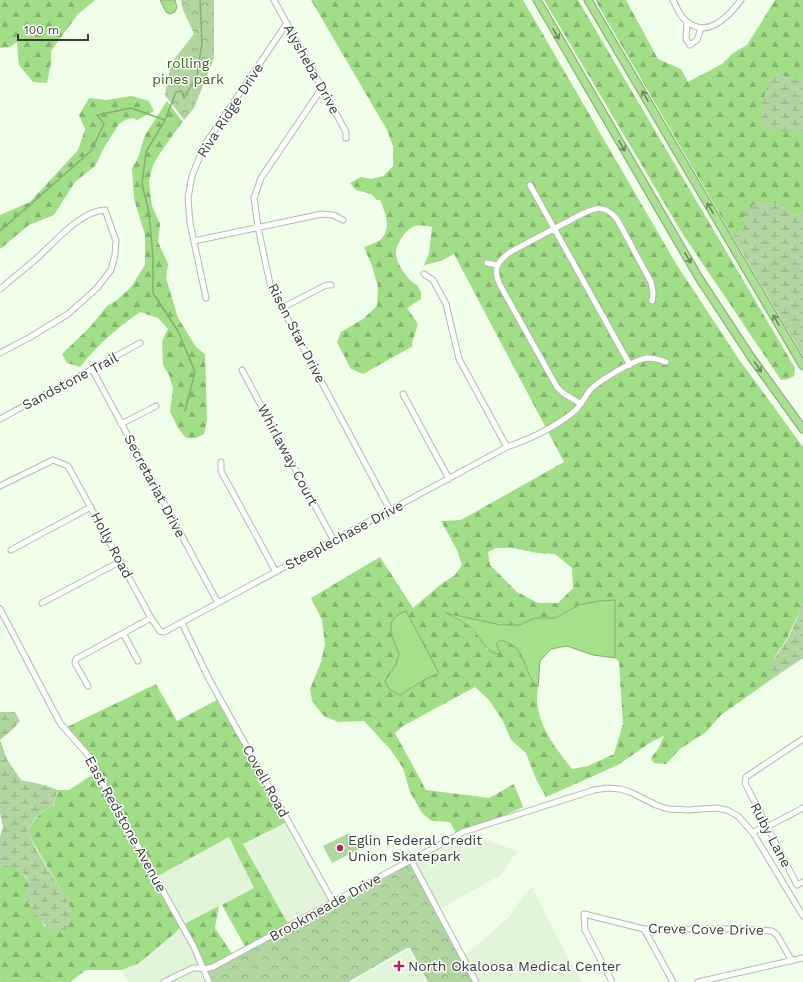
<svg xmlns="http://www.w3.org/2000/svg" width="803" height="982" font-family="'Work Sans',sans-serif">
	<defs>
		<pattern id="forest-firs" width="22" height="20" patternUnits="userSpaceOnUse"><rect width="22" height="20" fill="#a2dd87"/><path d="M5 1l3.5 6h-7zM16 11l3.5 6h-7z" fill="#85b46f"/></pattern>
		<pattern id="wetland-marsh" width="20" height="14" patternUnits="userSpaceOnUse"><rect width="20" height="14" fill="#b1d5a1"/><path d="M1 5h8M5 5V1M11 12h8M15 12V8" fill="none" stroke="#91ae84"/></pattern>
		<pattern id="park-crowns" width="20" height="18" patternUnits="userSpaceOnUse"><rect width="20" height="18" fill="#b1d5a1"/><path d="M2 6a3 3 0 1 1 6 0M12 15a3 3 0 1 1 6 0" fill="none" stroke="#91ae84"/></pattern>
	</defs>
	<rect width="100%" height="100%" fill="#f0ffea"/>
	<path fill="#e2f5da" d="M285 823 332 905 290 927 243 844Z
		M458 836 462 841 464 840 484 839 520 852 513 857 501 875 436 911 410 864Z
		M229 837 255 888 184 924 158 876Z
		M532 887 570 962 582 982H475L462 958 509 917 523 896Z
		M180 927 191 948 206 982H128L122 970 139 963 175 933Z
		M408 949 426 982H352Z"/>
	<path fill="#b1d5a1" d="M349 833 358 850 332 863 323 846Z"/>
	<path fill="url(#forest-firs)" fill-rule="evenodd" d="M0 0H95L78 14 51 51V63L47 83 33 82 19 65 17 42 10 47 0 48Z
		M311 0H523L675 262 738 358 803 447V603L787 639 775 656 769 674V681L721 715 706 732 680 749 666 764 654 763 651 758 658 749 664 736 651 742 618 765 546 797 536 779 526 753 511 740 503 721 489 700 475 687 403 726 395 733 426 790 489 798 514 784 523 807 458 836 450 822 432 821 422 813 410 792 403 768 390 749 364 721 338 722 324 716 312 701 310 689 321 662 325 644 322 620 311 598 380 557 413 608 440 585 455 575 462 565 457 550 441 521 461 520 564 462 454 254 441 261 424 265 429 253 432 227C427 226 421 225 416 226 407 227 397 243 396 252 395 262 408 281 417 285L421 292V299L407 308 418 324 412 343 413 346 363 374 351 369 337 342 341 332 363 319 377 306 378 287 372 266 364 247C369 245 377 243 381 239 392 228 385 212 380 200H377L371 194 356 190 350 183 361 177 371 179 383 176 393 166V146L387 130ZM496 548H513L537 553 555 554 572 568 573 588 558 603H538L517 592 490 565 488 552ZM615 600V658L619 662 623 724 614 754 588 766 572 769C554 746 532 719 538 687 520 673 531 648 500 640L487 650 484 643 469 626 447 614 501 625H520L535 618H554L579 605 599 601ZM390 631 426 679 400 695 389 674 396 665 399 654Z
		M544 0H578L795 368 794 376 788 379 781 380 682 233Z
		M595 0H626L658 59 681 69 688 82 722 64 733 53 747 45 775 0H803V79H794L776 74 785 131H803V214L792 216 788 211 743 228 733 237Z
		M132 96 149 101 154 111 137 120 133 118 125 120 119 124 105 146 95 166 75 182 54 215 29 225 0 249V215L30 202 78 150 85 129 79 115 89 98 106 100Z
		M167 101 182 121H183L160 153 153 165 149 181 152 206 160 224 158 242 168 264 166 278 178 318 196 347 205 354 207 420 204 434 196 438H186L178 428 170 411 173 388 169 375 163 365 162 341 168 329 158 318 140 312C117 328 97 345 80 367L67 363 62 354 90 327 107 306 117 300 131 287 145 265V235L134 199 132 168 138 158 145 135Z
		M156 684 177 721 219 699 285 823 243 844 290 927 247 950 222 905 254 888 229 837 158 876 90 753 67 727Z
		M95 773 180 927 175 933 139 963 122 970H86L70 982H0V867C11 862 28 874 29 886 29 890 27 895 25 898L45 927 72 911C59 883 41 858 27 831 34 820 41 810 53 806L58 790H69Z
		M219 906 215 928 234 957 207 972 196 946 184 924Z"/>
	<path fill="url(#wetland-marsh)" d="M776 74 794 79H803V131H785L770 129 765 127 760 115 766 89Z
		M757 201C775 202 780 201 792 216L803 214V356L733 237 743 228 744 214Z
		M803 603V658L769 681C768 661 779 654 788 638 794 627 798 614 803 603Z
		M0 712H15L20 721 13 729 0 740Z
		M0 740 8 761 21 780 44 785 58 790 52 807C40 810 33 821 27 831L37 851 63 893 72 911 70 923 65 930C44 934 35 913 25 898L26 891 29 888C29 885 28 880 27 878 22 870 8 864 0 867V837L3 827 0 813Z"/>
	<path fill="url(#park-crowns)" d="M181 0H214V58L194 108 184 120 165 95 171 63 194 34 183 10Z
		M410 864 475 982H428L410 948H407L348 982H212L207 972Z"/>
	<path fill="#a5e08a" stroke="#84af70" d="M160 0H175L177 7 175 12 170 14 166 12Z
		M615 600V658L593 655 567 646 551 649 540 661 538 687C521 673 530 647 500 640L496 644 501 654C484 654 481 635 469 626 462 621 453 617 446 613L501 625H520L535 618H555L579 605 599 601Z
		M406 611 439 673 426 679 400 695 389 689 385 681 396 665 399 654C393 637 381 620 406 611Z"/>
	<g fill="none" stroke-linecap="round" stroke-linejoin="round">
		<path stroke="#84af70" stroke-width="1.5" d="M165 120 146 152 142 184 149 213 153 257V293L178 331 195 372 185 411
			M0 231 91 151 104 124 97 115 131 108 165 120 176 92 182 91 184 98 197 75 202 43 200 0"/>
		<g stroke="#afbda9" stroke-width="7">
			<path id="minor" d="M274 0 346 132V138
				M673 0C676 6 679 14 684 19 706 41 728 17 741 0
				M687 22 686 39 690 45 697 40 701 28
				M322 88 261 178 254 198 258 227 270 284 282 308 390 510
				M530 185 630 365
				M194 241 322 214 333 215 343 220
				M487 263 497 265
				M424 274 433 280 446 304 459 359 507 447
				M0 289C12 279 24 269 36 259 54 243 80 211 105 210L116 241 115 255 111 270 97 288 68 314 32 336 0 353
				M206 298 190 223 188 198 192 176 204 146 287 23
				M282 308 326 285H331
				M92 369 218 603
				M242 370 334 541
				M403 394 449 479
				M581 404 563 393 557 387 500 285C493 269 496 263 510 252L582 214C597 207 605 205 617 219L651 282 653 293 652 301
				M0 419 140 343
				M121 424 156 406
				M221 462V471L276 572
				M0 486 53 460 68 466 151 618 160 631 164 632 507 447C530 439 552 429 571 414 580 408 584 398 590 390 600 380 635 359 648 358 655 358 660 360 666 362
				M11 550 91 507
				M42 603 121 561
				M0 609 60 723 88 755 94 767 194 947 209 982
				M182 623 209 679 333 902
				M123 633 138 661
				M88 686 75 663 76 659 151 618
				M803 739 746 777 745 783 797 885 803 882
				M753 833 760 828 767 827 803 808
				M411 860 476 982
				M644 929 673 982
				M164 982 193 968H198L204 969 213 967 463 832 594 790 607 788 620 789 630 792 656 805 668 809 689 810 716 808 727 810 738 816 753 833 803 916
				M612 982 585 930 584 914 644 929H740L772 931 777 935 792 961
				M698 982 803 958"/>
		</g>
		<g stroke="#82a673" stroke-width="9">
			<path id="highway" d="M537 0 699 278 751 357 803 429
				M588 0 803 366"/>
		</g>
		<use href="#minor" stroke="#fff" stroke-width="5"/>
		<use href="#highway" stroke="#abdf94" stroke-width="7"/>
	</g>
	<defs><path id="oneway-shaft" d="M-6 0H5M1.5-3L5.5 0L1.5 3" fill="none" stroke-width="1.6" stroke-linecap="round" stroke-linejoin="round"/></defs>
	<g stroke="#6b8660">
		<use href="#oneway-shaft" transform="translate(556 34) rotate(60)"/>
		<use href="#oneway-shaft" transform="translate(645 96) rotate(-120)"/>
		<use href="#oneway-shaft" transform="translate(622 146) rotate(60)"/>
		<use href="#oneway-shaft" transform="translate(710 208) rotate(-120)"/>
		<use href="#oneway-shaft" transform="translate(688 258) rotate(60)"/>
		<use href="#oneway-shaft" transform="translate(776 320) rotate(-120)"/>
		<use href="#oneway-shaft" transform="translate(758 367) rotate(55)"/>
	</g>
	<g fill="#b02766" stroke="#fff" stroke-width="1.5">
		<circle cx="340" cy="848" r="4"/>
		<path d="M397 960h4v4h4v4h-4v4h-4v-4h-4v-4h4z"/>
	</g>
	<g text-anchor="middle" dominant-baseline="central" stroke-width="3" stroke-linejoin="round" paint-order="stroke">
		<g font-size="14" fill="#326710" stroke="#fff">
			<text x="188" y="63">rolling<tspan x="188" dy="16">pines park</tspan></text>
		</g>
		<g font-size="14" fill="#373d35" stroke="#fff">
			<text transform="translate(312 69) rotate(61)">Alysheba Drive</text>
			<text transform="translate(230 110) rotate(-57)">Riva Ridge Drive</text>
			<text transform="translate(297 333) rotate(63)">Risen Star Drive</text>
			<text transform="translate(70 381) rotate(-28)">Sandstone Trail</text>
			<text transform="translate(288 455) rotate(62)">Whirlaway Court</text>
			<text transform="translate(155 486) rotate(62)">Secretariat Drive</text>
			<text transform="translate(344 535) rotate(-28)">Steeplechase Drive</text>
			<text transform="translate(112 545) rotate(62)">Holly Road</text>
			<text transform="translate(266 781) rotate(61)">Covell Road</text>
			<text transform="translate(126 824) rotate(61)">East Redstone Avenue</text>
			<text transform="translate(771 835) rotate(62)">Ruby Lane</text>
			<text transform="translate(325 907) rotate(-29)">Brookmeade Drive</text>
			<text transform="translate(706 929) rotate(1)">Creve Cove Drive</text>
		</g>
		<g font-size="14" fill="#373d35" stroke="#fff" text-anchor="start">
			<text x="348" y="840">Eglin Federal Credit<tspan x="348" dy="16">Union Skatepark</tspan></text>
			<text x="408" y="966">North Okaloosa Medical Center</text>
		</g>
	</g>
	<path d="M18 34v6h70v-6" fill="none" stroke="#373d35" stroke-width="2"/>
	<text x="24" y="34" font-size="12" fill="#373d35" stroke="#ffffff" stroke-width="3" paint-order="stroke">100 m</text>
</svg>
